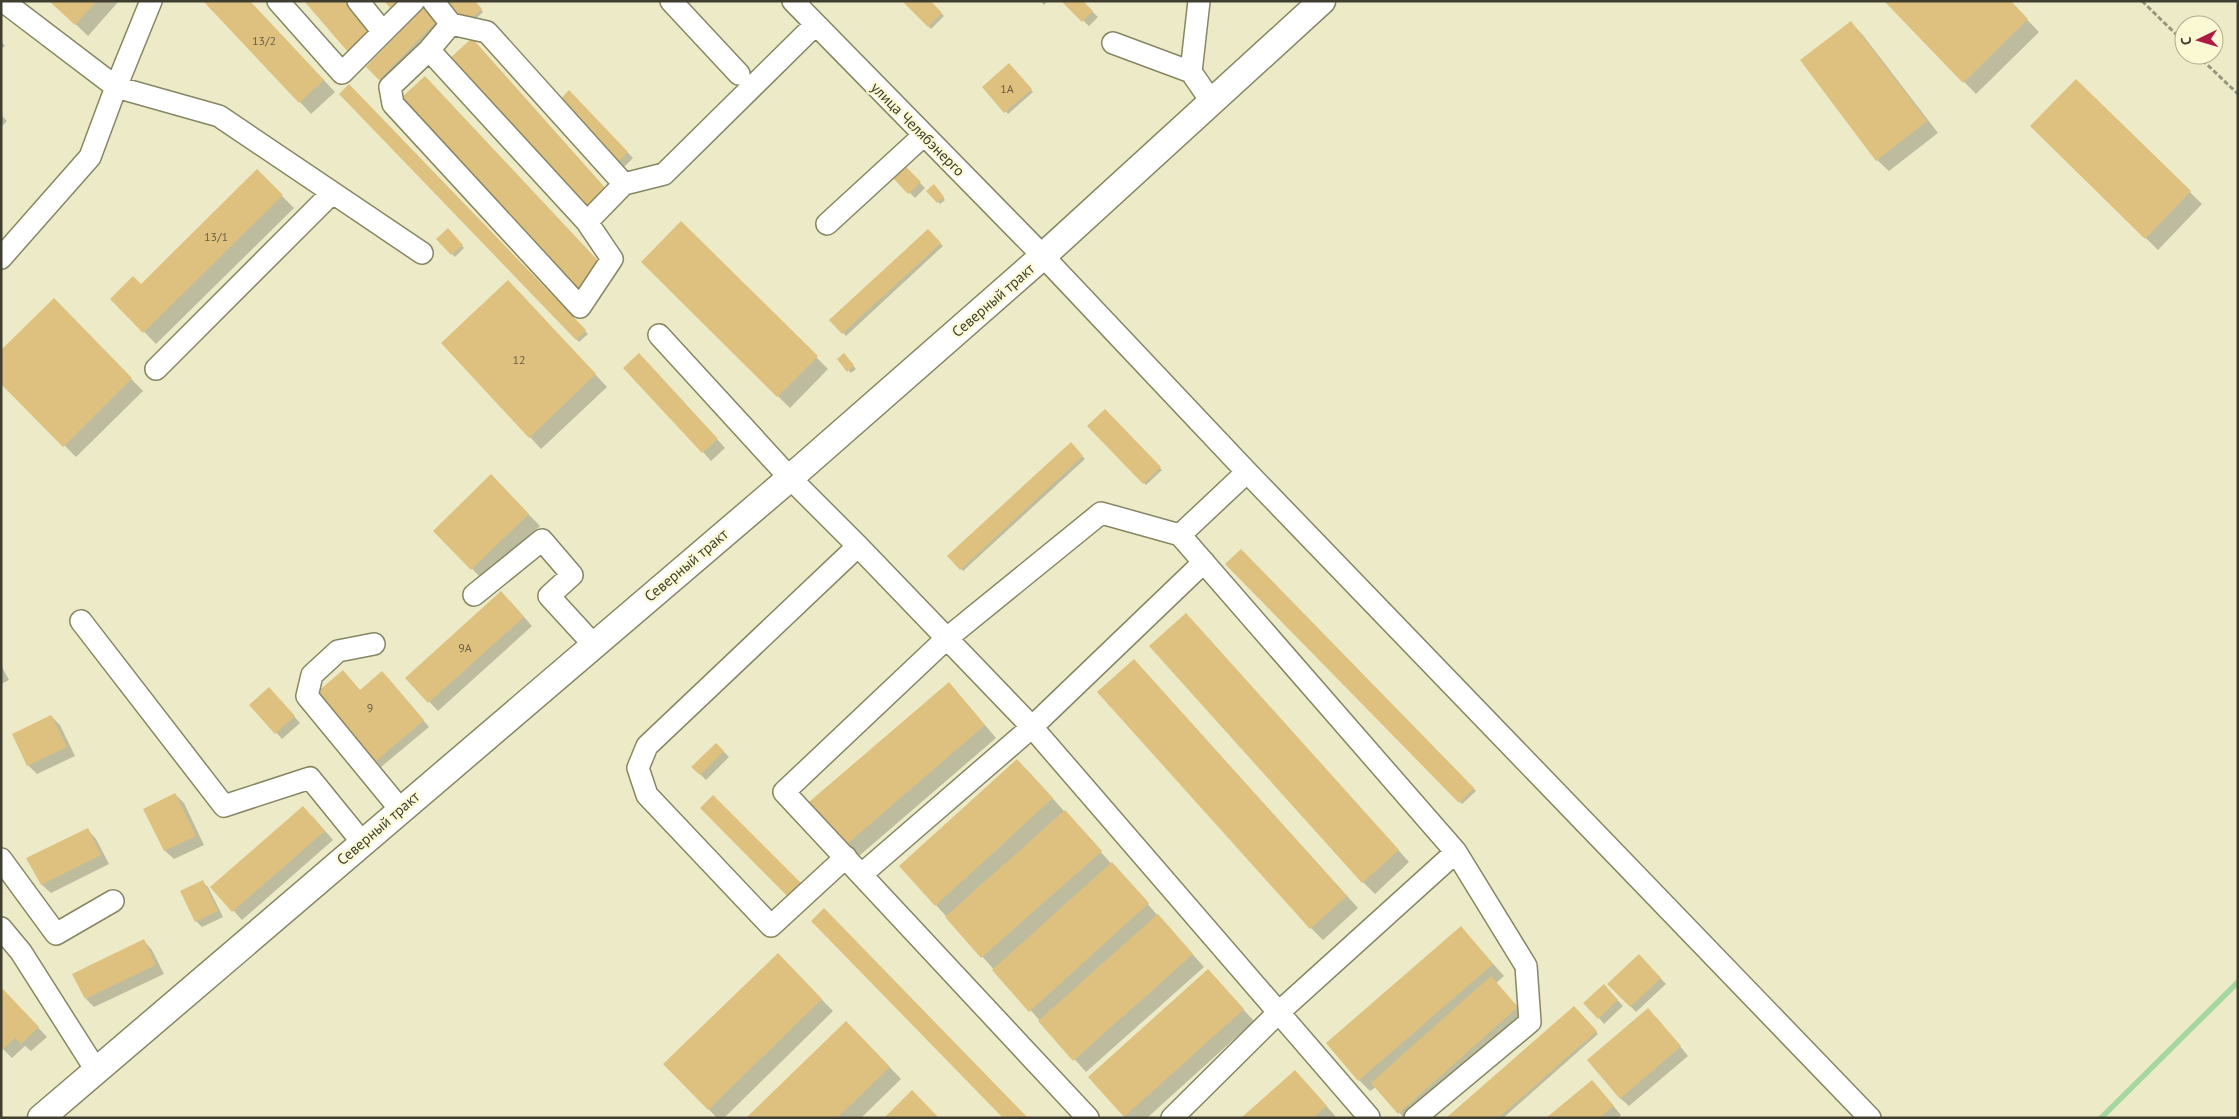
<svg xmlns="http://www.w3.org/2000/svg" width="2239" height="1119" font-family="'PT Sans',sans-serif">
	<rect width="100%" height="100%" fill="#edebc7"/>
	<path fill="#0003" d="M51 1H119L88 36Z
		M249 1 335 92 311 114 300 102Z
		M474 1 483 12 470 24Z
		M904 1H929L944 16 931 29Z
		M1040 1H1048L1044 5Z
		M1062 1H1081L1098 17 1089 26Z
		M1885 1H2009L2039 32 1976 94Z
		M428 5 443 19 383 82 368 67Z
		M1851 23 1862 34 1938 133 1889 171 1877 160Z
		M1 41 5 46 1 49Z
		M1009 65 1033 92 1008 114 984 87Z
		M2076 81 2202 204 2158 250 2032 126Z
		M349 85 588 334 579 342 341 94Z
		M569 92 633 158 622 169Z
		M1 115 7 121 1 127Z
		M904 166 925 188 915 198 894 177Z
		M257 171 294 208 156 344 112 299 141 286Z
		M936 188 945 200 940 204 928 191Z
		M681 222 828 369 790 408 642 262Z
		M448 230 464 248 455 257 438 239Z
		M928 231 943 246 846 336 831 320Z
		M520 293 607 387 541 449 530 437Z
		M54 300 143 391 76 457 1 382Z
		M844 355 856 369 851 373 839 360Z
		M648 363 725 448 711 461 703 452Z
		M1105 411 1162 470 1146 485 1089 426Z
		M1071 444 1085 459 963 571 949 556Z
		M491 476 540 526 484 581 435 531Z
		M1241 550 1476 791 1462 804 1227 564Z
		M510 601 532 626 438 711 407 678Z
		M1197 626 1409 862 1375 894 1363 882Z
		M1 665 9 680 1 684Z
		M1145 672 1358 908 1323 940 1311 928Z
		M388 678 429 727 381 767 318 693 360 691Z
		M274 694 300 723 282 739 251 705Z
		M960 696 996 738 859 856 811 802Z
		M51 716 60 725 75 756 37 774 28 765Z
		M716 744 729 757 706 780 693 767Z
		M1029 772 1204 967 1086 1072 936 905Z
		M175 794 184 803 204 845 174 859 165 851 145 809Z
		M312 816 333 840 242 920 212 887Z
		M88 830 96 839 109 864 51 893 42 885 28 858Z
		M202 882 208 887 223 917 202 927 196 921Z
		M1472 940 1504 976 1496 983 1529 1020 1418 1118H1404L1376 1087 1370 1091 1359 1080Z
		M144 941 152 950 164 974 94 1007 86 999Z
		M778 955 833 1011 724 1118H717L665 1064Z
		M1639 956 1666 984 1636 1012 1609 984Z
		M1219 983 1254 1021 1147 1118H1126L1090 1077Z
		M1 988 47 1037 31 1051 25 1046 12 1058 1 1047Z
		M1609 991 1623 1006 1604 1024 1599 1018Z
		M1574 1008 1598 1034 1503 1118H1448Z
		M1657 1018 1688 1056 1629 1106 1620 1098Z
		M858 1034 901 1079 861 1118H747Z
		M1592 1081 1621 1115 1618 1118H1548Z
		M1306 1083 1337 1118H1243Z"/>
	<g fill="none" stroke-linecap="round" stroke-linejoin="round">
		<path stroke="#a5d7a0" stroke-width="5.5" d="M2101 1118 2238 982"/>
	</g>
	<path fill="#dec17f" d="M49 1H97L75 25Z
		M203 1H250L324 80 299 103Z
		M304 1H348L379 37 354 59Z
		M384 1H404L393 11Z
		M447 1H475L482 9 467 23Z
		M902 1H931L942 13 928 27Z
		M1061 1H1083L1093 11 1082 22Z
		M1884 1H2011L2028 19 1963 83Z
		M428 3 442 16 379 80 366 67Z
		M1851 21 1927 121 1876 161 1800 60Z
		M472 38 608 191 585 212 448 60Z
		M1009 63 1032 89 1004 113 982 87Z
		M425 76 604 267 580 290 401 98Z
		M2076 79 2191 191 2145 239 2030 126Z
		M349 84 586 330 576 340 339 94Z
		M569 90 628 152 616 164 557 103Z
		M904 165 921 182 908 194 892 177Z
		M257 169 283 195 143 333 110 299 133 276 141 284Z
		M934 184 944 197 937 203 926 191Z
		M681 221 818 356 777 397 641 262Z
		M448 228 463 245 451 255 436 239Z
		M928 229 941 243 842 334 829 320Z
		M508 280 596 374 529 438 441 343Z
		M54 298 132 378 63 447 1 384V350Z
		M639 353 718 439 702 453 623 368Z
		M844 353 854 365 847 372 837 359Z
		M1105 409 1161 467 1143 484 1087 426Z
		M1071 442 1083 456 960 570 947 556Z
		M491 474 529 514 471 570 433 531Z
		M1241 549 1474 788 1459 803 1225 564Z
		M501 591 524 617 428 703 405 678Z
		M1186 613 1399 850 1362 883 1149 646Z
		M1134 659 1347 896 1310 929 1097 692Z
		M343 670 360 690 382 671 424 720 375 762 316 693Z
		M949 682 985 725 846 845 809 802Z
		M269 687 295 716 275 734 249 705Z
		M51 715 67 747 27 766 12 734Z
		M716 743 724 751 700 775 691 767Z
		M1017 759 1053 798 935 906 899 866Z
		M175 793 196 836 164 851 143 809Z
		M713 795 804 886 791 900 700 808Z
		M303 806 325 831 232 912 210 887Z
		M1065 810 1102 851 981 958 945 917Z
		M88 828 101 855 41 885 26 858Z
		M1112 862 1149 903 1029 1012 992 970Z
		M203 880 218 911 195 922 180 891Z
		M824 908 1028 1118H1003L811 921Z
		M1158 914 1193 954 1073 1061 1038 1021Z
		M1461 926 1493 964 1358 1081 1326 1043Z
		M144 939 156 965 85 999 72 974Z
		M778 953 822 999 708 1110 663 1064Z
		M1639 954 1661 978 1630 1007 1607 984Z
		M1208 969 1244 1009 1124 1117 1088 1077Z
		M1491 976 1518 1007 1398 1114 1371 1083Z
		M1604 984 1618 1000 1598 1019 1583 1003Z
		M1 987 39 1027 21 1044 15 1038 2 1050Z
		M1574 1006 1597 1031 1498 1118H1446Z
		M1648 1008 1681 1046 1620 1099 1587 1060Z
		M846 1021 890 1067 837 1118H746Z
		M1295 1070 1327 1106 1313 1118H1241Z
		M1592 1080 1614 1106 1599 1118H1546Z
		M912 1090 939 1118H884Z"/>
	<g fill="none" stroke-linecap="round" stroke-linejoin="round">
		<g stroke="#878664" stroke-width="24">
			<path id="minor" d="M3 1 116 87 219 116 422 253
				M278 1 342 73 414 1
				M358 1 383 32
				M433 1 451 24 487 32 624 184
				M671 1 739 74
				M793 1 1043 256 1247 472 1870 1118
				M1199 1 1191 72 1211 101
				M1113 43 1191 72
				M429 50 587 222 612 259 580 307 393 104 390 87 429 50 451 24
				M587 222 624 184 664 174 815 25
				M827 224 924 135
				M1 258 90 157 116 87 151 1
				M659 335 790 478 858 546 1032 727 1369 1117
				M156 369 332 193
				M474 595 542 540 572 575 549 596 593 644
				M81 621 224 806 310 778 362 842
				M374 644 338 651 312 675 307 696 400 809
				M846 857 771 926 647 795 638 768 647 746 858 546
				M1 859 56 934 113 901
				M862 874 1032 727 1204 562
				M1 928 21 952 96 1070
				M1088 1118 784 792 946 639 1101 513 1180 535
				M1172 1118 1278 1013 1456 852 1180 535 1247 472
				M1415 1118 1530 1022 1526 966 1456 852"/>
		</g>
		<g stroke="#878664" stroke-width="29">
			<path id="major" d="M41 1118 790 478 1043 256 1322 1"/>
		</g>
		<path stroke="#97967d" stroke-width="3" stroke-dasharray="5 2.5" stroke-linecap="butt" d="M2142 1 2184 42
			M2197 55 2238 94"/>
		<use href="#minor" stroke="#fff" stroke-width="21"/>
		<use href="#major" stroke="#fff" stroke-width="26"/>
	</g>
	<g text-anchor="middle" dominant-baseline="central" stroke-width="4.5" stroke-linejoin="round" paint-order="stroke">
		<g font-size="12" fill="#675f44">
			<text x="264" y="40">13/2</text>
			<text x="1007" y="88">1А</text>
			<text x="216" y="236">13/1</text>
			<text x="519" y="359">12</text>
			<text x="465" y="647">9А</text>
			<text x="370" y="707">9</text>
		</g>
		<g font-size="15" fill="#3f3e30" stroke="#faf9d4">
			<text transform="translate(918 129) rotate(45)">улица Челябэнерго</text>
			<text transform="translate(993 300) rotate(-41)">Северный тракт</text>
			<text transform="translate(686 565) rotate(-40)">Северный тракт</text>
			<text transform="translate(378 828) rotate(-41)">Северный тракт</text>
		</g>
	</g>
	<rect width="2239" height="1119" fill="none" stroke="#3f3e30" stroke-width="5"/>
	<g transform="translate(2199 40) rotate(265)"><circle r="24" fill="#faf9d4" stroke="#afae92"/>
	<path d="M0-4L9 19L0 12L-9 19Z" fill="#ae1a41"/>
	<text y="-8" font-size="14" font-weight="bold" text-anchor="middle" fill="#3f3e30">С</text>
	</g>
</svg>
